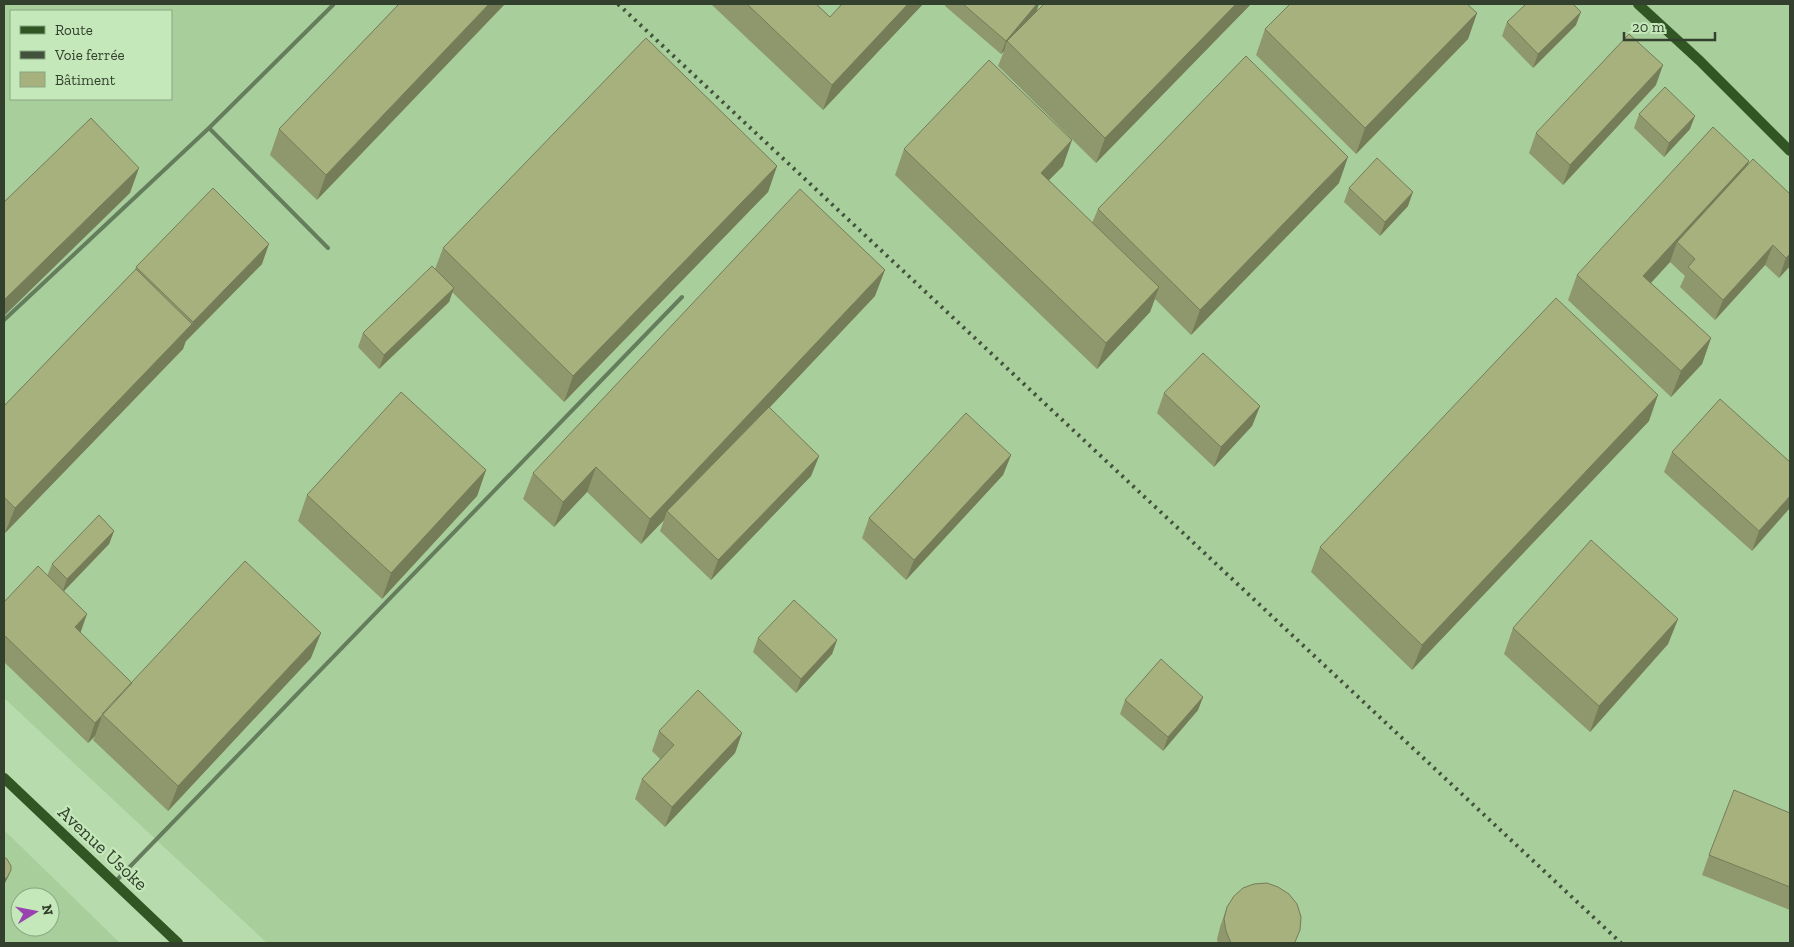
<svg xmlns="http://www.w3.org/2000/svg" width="1794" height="947" font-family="'Zilla Slab',serif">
	<rect width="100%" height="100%" fill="#b8dbae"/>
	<path fill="#a8ce9c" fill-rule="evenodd" d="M4 4H1790V943H267L4 698ZM11 11H171V99H11Z
		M4 830 120 943H4ZM20 897H50V927H20Z"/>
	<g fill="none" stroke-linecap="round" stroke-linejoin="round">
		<path stroke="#647d5c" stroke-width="4" d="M209 128 328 248
			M4 320 209 128 333 5
			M116 881 682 297"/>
		<path stroke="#315624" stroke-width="10" d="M1638 4 1700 61 1790 151
			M4 778 178 943"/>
		<path stroke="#42523c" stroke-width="4" stroke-dasharray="2.5 5" stroke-linecap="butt" d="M618 4 1621 943"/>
	</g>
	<path fill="#8f986c" d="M399 4 317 200 270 155 279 129Z
		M711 4H816L830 17 842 4H923L823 110Z
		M946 4H1039L1036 11 1044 4H1251L1096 163 998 66 1004 51 1001 54 945 6Z
		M1477 13 1468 39 1356 154 1256 55 1265 29Z
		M1507 22 1576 25 1533 68 1502 36Z
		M1656 85 1563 185 1529 153 1536 133Z
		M1639 114 1690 129 1664 157 1634 128Z
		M904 149 1063 166 1049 180 1092 223 1098 209 1339 183 1191 335 1155 299 1150 312 1097 369 895 175Z
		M777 166 768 192 564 402 452 292 449 302 379 369 358 347 363 333 435 269 443 248Z
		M1747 167 1790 194V266L1779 278 1765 265 1715 320 1680 287 1685 276 1670 262 1651 283 1711 338 1702 364 1671 397 1568 300 1577 275Z
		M1349 188 1408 206 1380 236 1344 202Z
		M262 264 185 342 183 349 5 533 4 532V406L135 270 136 267Z
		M875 296 769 408 819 456 811 476 711 580 660 531 664 520 641 544 587 492 554 527 523 499 533 473Z
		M1164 393 1260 406 1252 426 1214 467 1157 413Z
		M1649 421 1412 670 1311 572 1320 547Z
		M1672 452 1790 462 1752 551 1664 472Z
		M1011 455 1003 475 906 580 862 538 869 518Z
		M486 470 477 496 382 599 298 521 307 495Z
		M114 531 109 544 64 591 80 633 132 683 311 658 168 811 93 740 95 736 88 743 4 662V602L47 576 52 564Z
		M1678 619 1668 644 1590 732 1504 654 1513 628Z
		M758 638 837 640 832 654 796 693 753 652Z
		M1203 697 1198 710 1163 751 1120 714 1125 700Z
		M659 731 742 733 735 753 665 827 635 799 642 779 660 759 652 751Z
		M1790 813V910L1702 875 1709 855Z
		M20 902V919L17 912Z
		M1227 907 1295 943H1218L1217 939 1220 927Z"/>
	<path fill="#747c58" d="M489 4H505L317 200 326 175Z
		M908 4H923L823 110 832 85Z
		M1037 4H1039L1036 13 1007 41 1004 51 1001 54 1006 41Z
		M1236 4H1251L1096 163 1105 138Z
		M1581 12 1576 25 1533 68 1538 54Z
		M1477 13 1468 39 1356 154 1365 128Z
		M1663 65 1656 85 1563 185 1570 165Z
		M1695 116 1690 129 1664 157 1669 143Z
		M1072 140 1063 166 1031 198 1041 173Z
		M1348 157 1339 183 1191 335 1200 310Z
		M1749 161 1740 186 1677 242 1670 262 1634 301 1643 276Z
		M777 166 768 192 564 402 573 376Z
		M139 168 130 193 4 316V300Z
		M1413 192 1408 206 1380 236 1385 222Z
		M269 244 262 264 185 342 193 322Z
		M1773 245 1765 265 1715 320 1723 300Z
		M1790 254V266L1779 278 1786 258Z
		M885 270 875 296 670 513 667 511 664 520 641 544 650 519Z
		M1159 287 1150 312 1097 369 1106 343Z
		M454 288 449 302 379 369 384 355Z
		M192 324 183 349 5 533 15 508Z
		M1711 338 1702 364 1671 397 1681 371Z
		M1658 395 1649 421 1412 670 1422 645Z
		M1260 406 1252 426 1214 467 1221 447Z
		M1011 455 1003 475 906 580 914 560Z
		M819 456 811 476 711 580 718 560Z
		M596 467 587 492 554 527 563 502Z
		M486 470 477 496 382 599 391 573Z
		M1790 496V508L1752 551 1759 531Z
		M114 531 109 544 62 593 67 579Z
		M87 614 80 634 75 627Z
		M1678 619 1668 644 1590 732 1599 706Z
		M321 633 311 658 168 811 178 786Z
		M837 640 832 654 796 693 801 679Z
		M1203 697 1198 710 1163 751 1168 737Z
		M102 716 95 736 88 743 95 723Z
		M742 733 735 753 665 827 672 807Z
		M11 870 8 877 4 885V879Z"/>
	<path fill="#a6b17e" stroke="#747c58" d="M399 4H489L326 175 279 129Z
		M747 4H816L830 17 842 4H908L832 85Z
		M963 4H1037L1006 41Z
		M1044 4H1236L1105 138 1007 41Z
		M1290 4H1467L1477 13 1365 128 1265 29Z
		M1526 4H1573L1581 12 1538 54 1507 22Z
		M1629 34 1663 65 1570 165 1536 133Z
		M646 38 777 166 573 376 443 248Z
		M1246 56 1348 157 1200 310 1098 209Z
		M989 60 1072 140 1041 173 1159 287 1106 343 904 149Z
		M1665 87 1695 116 1669 143 1639 114Z
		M91 118 139 168 4 300V202Z
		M1713 127 1749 161 1643 276 1711 338 1681 371 1577 275Z
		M1377 158 1413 192 1385 222 1349 188Z
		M1753 159 1790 194V254L1786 258 1773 245 1723 300 1688 267 1695 259 1677 242Z
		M213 188 269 244 193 322 136 267Z
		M800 189 885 270 650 519 596 467 563 502 533 473Z
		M432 266 454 288 384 355 363 333Z
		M136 269 192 324 15 508 4 497V406Z
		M1556 298 1658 395 1422 645 1320 547Z
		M1203 353 1260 406 1221 447 1164 393Z
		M401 392 486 470 391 573 307 495Z
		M1720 399 1790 462V496L1759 531 1672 452Z
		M769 407 819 456 718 560 667 511Z
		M966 413 1011 455 914 560 869 518Z
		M99 515 114 531 67 579 52 564Z
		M1591 540 1678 619 1599 706 1513 628Z
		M245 561 321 633 178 786 102 714Z
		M38 566 87 614 75 627 132 683 95 723 4 635V602Z
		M794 600 837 640 801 679 758 638Z
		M1161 659 1203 697 1168 737 1125 700Z
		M698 690 742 733 672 807 642 779 674 745 659 731Z
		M1734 790 1790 813V887L1709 855Z
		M4 857 7 859 11 866V870L7 878 4 879Z
		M1267 883 1278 887 1289 894 1297 904 1301 917 1300 930 1295 942 1294 943H1231L1226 931 1224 919 1227 907 1234 896 1243 888 1254 884Z
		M35 889 44 892 47 897H22V895L30 890Z"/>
	<g text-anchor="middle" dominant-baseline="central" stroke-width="4.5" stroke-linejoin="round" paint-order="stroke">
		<g font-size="19" fill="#32402d" stroke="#c5e8ba">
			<text transform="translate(103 848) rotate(43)">Avenue Usoke</text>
		</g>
	</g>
	<rect width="1794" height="947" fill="none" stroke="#32402d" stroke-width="10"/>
	<rect x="10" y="10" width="162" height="90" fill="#c5e8ba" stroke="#8aa582"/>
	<rect x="20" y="26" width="25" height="8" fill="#315624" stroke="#8aa582"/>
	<text x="55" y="35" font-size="15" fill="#32402d">Route</text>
	<rect x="20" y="51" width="25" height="8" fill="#42523c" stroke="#8aa582"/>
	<text x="55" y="60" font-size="15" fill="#32402d">Voie ferrée</text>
	<rect x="20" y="72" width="25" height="15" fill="#a6b17e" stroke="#8aa582"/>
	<text x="55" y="85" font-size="15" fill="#32402d">Bâtiment</text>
	<g transform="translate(35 912) rotate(80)"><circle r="24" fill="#c5e8ba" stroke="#8aa582"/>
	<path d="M0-4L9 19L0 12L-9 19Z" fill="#9843b0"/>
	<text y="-8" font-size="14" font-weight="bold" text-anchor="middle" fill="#32402d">N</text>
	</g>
	<path d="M1624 32v8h91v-8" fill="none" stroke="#32402d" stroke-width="2.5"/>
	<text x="1632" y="32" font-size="15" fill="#32402d" stroke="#c5e8ba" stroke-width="4" paint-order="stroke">20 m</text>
</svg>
